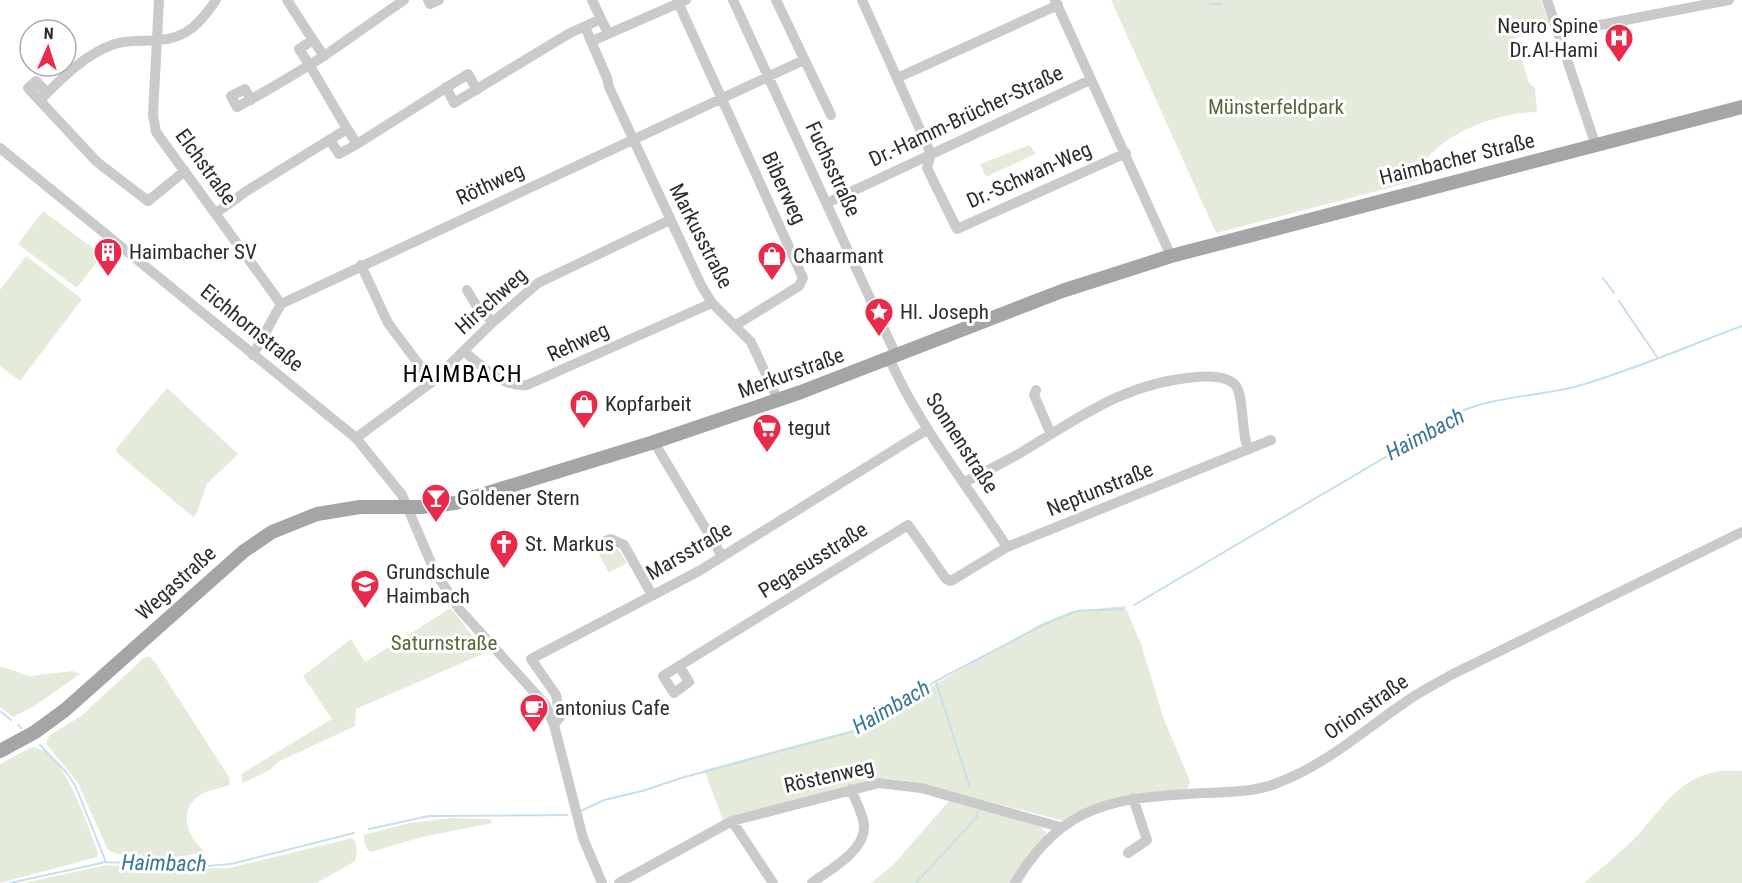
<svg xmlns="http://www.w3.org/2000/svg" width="1742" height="883" font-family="'Roboto Condensed',sans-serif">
	<rect width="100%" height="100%" fill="#fff"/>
	<path fill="#e5ebda" d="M1111 0H1541L1550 25 1515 38 1529 83 1535 88 1537 112C1500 113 1452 129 1427 158 1423 163 1421 174 1419 180L1216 233Z
		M1030 145 1035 154 986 177 980 164Z
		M43 211 102 255 77 288 18 244Z
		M26 256 82 299 20 381 0 366V290Z
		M167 388 238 454 207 484 196 515 193 517 117 453 116 449Z
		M618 549 627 563 609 573 598 553Z
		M1125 606 1141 644 1163 717 1190 781 1187 791 1106 801 1064 821 909 781 883 778 723 820 704 770 859 728 1042 623 1072 611Z
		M451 608 485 653 356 709 355 726 278 762 270 770 243 783 241 774 332 719 303 676 351 639 365 662Z
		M145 657H150L155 662 229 777 230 785C221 788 210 790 202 794 176 809 187 836 204 851 183 860 128 862 108 850L78 783 47 745V740L50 735 81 716Z
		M0 666 29 676 73 671 80 674 33 707 13 717 0 707Z
		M32 747C63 747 89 829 98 853L97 857 0 883V764Z
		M1742 771V883H1584C1599 870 1615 857 1630 843 1665 808 1682 765 1742 771Z
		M949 801 1040 826 1046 832 1045 837 1010 883H871L893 865Z
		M451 818 490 819 493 823 422 837 371 852 366 848 363 835 410 823Z
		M352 838 355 841 357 852 355 861 317 883H23L107 865 174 869 230 868Z"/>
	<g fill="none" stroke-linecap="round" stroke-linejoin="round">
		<path stroke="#c5e0ec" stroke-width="2" d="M1210 4H1221
			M1603 278 1614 293
			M1619 301 1657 357
			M1134 605 1435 428C1468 396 1535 398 1578 386 1633 370 1688 346 1742 326
			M936 682 970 788
			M0 711 11 720
			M18 725 21 728
			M40 745 65 771 75 785 106 862 207 866 231 864 354 833
			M581 811 604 800 642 791 681 778 858 730 936 681 1043 625 1077 611 1123 609
			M369 829 429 816 567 815
			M10 883 106 862
			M916 883 976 818 978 811"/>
		<path stroke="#cacaca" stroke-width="10" d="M159 0 153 115 156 132 281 304
			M287 0 313 40
			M428 0 430 4 439 0
			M592 0 601 19
			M677 0 803 278 799 286 736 325
			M733 0 896 355
			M776 0 831 115
			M862 0 931 154
			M1055 0 1171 256
			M1547 0 1596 146
			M585 27 607 78 609 87 701 285 712 303 751 342 778 400
			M1558 33 1729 0
			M592 41 686 0
			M324 56 404 0
			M897 78 1058 5
			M446 87 454 103 570 33 601 19 608 33
			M47 93 36 81 28 88 97 162 148 201 185 171
			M42 98C62 78 86 54 112 45 129 39 142 42 158 40 187 39 201 22 216 0
			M251 100 245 89 231 96 237 107C267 91 295 74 324 56L313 40 299 49C320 80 336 113 357 144L339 154 330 140
			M357 144 468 74 477 90
			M0 148 356 438 402 495 435 572 460 610 545 704 554 725 583 838 602 883
			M931 154 927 168 957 229 1126 153
			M827 203 1090 80
			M216 213 248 190 347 129
			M361 265 388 323 432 382
			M467 290 476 305 493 322
			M465 352C484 368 501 387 527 385L712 303
			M253 355 281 304 804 60
			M889 358C919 426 967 485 1007 547
			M1036 390 1034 395 1050 432
			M356 438 432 382 493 322 538 283 670 220
			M654 442 722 556
			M965 482C984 472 1003 463 1022 452 1080 417 1126 382 1197 377 1209 376 1228 376 1236 386 1244 397 1241 432 1248 449
			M600 543 611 539 624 545 652 595
			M679 666 908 525 946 579 951 581 1007 547 1271 440
			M679 666 689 682 674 693 663 676Z
			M554 725 560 717 556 695 531 659 699 571 928 429
			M732 821 773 883
			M1128 853 1147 840 1133 798
			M619 883 732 821 879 783 921 788 1060 827
			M812 883C830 869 866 851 864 825 863 814 855 800 851 789
			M1015 883C1064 801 1117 798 1205 793 1229 792 1255 792 1277 783 1324 766 1363 731 1404 703 1419 692 1436 684 1451 675L1742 532"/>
		<path stroke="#a5a5a5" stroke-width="14" d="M0 751 35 732 65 710 244 551 272 532 317 514 360 507H422L455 503 654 442 801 392 1062 291 1171 256 1742 107"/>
	</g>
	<defs>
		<g id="hospital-pin" transform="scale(1.5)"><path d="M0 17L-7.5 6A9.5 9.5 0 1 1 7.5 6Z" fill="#e92a4a" stroke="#fff"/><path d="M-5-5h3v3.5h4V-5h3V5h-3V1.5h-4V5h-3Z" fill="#fff"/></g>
		<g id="building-pin" transform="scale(1.5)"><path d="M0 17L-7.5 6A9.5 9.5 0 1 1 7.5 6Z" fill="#e92a4a" stroke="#fff"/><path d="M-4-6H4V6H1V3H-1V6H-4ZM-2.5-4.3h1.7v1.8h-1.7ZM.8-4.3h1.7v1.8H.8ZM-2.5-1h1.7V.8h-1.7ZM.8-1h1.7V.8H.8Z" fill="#fff"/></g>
		<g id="shop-pin" transform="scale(1.5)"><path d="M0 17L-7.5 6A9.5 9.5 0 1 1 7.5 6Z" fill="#e92a4a" stroke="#fff"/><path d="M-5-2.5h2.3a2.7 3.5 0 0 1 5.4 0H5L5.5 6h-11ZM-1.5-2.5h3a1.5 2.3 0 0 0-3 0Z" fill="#fff"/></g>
		<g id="sight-pin" transform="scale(1.5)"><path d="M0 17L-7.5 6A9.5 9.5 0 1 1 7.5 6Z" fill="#e92a4a" stroke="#fff"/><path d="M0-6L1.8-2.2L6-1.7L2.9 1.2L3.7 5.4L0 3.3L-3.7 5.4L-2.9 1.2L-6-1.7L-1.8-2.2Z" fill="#fff"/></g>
		<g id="supermarket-pin" transform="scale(1.5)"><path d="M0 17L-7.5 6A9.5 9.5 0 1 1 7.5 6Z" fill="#e92a4a" stroke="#fff"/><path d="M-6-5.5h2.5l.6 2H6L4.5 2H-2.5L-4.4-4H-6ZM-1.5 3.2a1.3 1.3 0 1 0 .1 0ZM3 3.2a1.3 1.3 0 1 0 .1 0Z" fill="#fff"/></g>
		<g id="bar-pin" transform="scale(1.5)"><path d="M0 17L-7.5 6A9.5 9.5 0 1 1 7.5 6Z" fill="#e92a4a" stroke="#fff"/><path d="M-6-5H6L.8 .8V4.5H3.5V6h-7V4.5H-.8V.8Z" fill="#fff"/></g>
		<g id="church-pin" transform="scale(1.5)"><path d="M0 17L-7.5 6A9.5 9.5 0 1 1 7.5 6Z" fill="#e92a4a" stroke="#fff"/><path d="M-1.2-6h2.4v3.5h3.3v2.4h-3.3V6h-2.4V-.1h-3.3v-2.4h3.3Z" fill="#fff"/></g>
		<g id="school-pin" transform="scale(1.5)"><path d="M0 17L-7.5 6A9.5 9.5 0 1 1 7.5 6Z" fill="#e92a4a" stroke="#fff"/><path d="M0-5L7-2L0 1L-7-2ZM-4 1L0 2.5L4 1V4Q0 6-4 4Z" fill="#fff"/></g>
		<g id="cafe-pin" transform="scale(1.5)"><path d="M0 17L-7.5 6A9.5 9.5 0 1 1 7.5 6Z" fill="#e92a4a" stroke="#fff"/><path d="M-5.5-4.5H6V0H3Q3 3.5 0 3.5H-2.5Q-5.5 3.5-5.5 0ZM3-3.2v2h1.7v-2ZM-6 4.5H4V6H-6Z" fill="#fff"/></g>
	</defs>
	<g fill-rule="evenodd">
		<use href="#hospital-pin" x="1619" y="38"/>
		<use href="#building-pin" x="108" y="252"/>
		<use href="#shop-pin" x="772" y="256"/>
		<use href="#sight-pin" x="879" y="312"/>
		<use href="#shop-pin" x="584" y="404"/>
		<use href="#supermarket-pin" x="767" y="428"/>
		<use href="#bar-pin" x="436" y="498"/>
		<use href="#church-pin" x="504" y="544"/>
		<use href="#school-pin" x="365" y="584"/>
		<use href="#cafe-pin" x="534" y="708"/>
	</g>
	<g text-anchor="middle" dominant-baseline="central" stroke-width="6" stroke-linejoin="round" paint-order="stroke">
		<g font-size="21" fill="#2d2d2d" stroke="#fff" text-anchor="start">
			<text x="1598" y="26" text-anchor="end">Neuro Spine<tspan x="1598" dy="24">Dr.Al-Hami</tspan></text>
			<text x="129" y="252">Haimbacher SV</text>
			<text x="793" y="256">Chaarmant</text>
			<text x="900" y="312">Hl. Joseph</text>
			<text x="605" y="404">Kopfarbeit</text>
			<text x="788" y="428">tegut</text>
			<text x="457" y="498">Goldener Stern</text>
			<text x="525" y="544">St. Markus</text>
			<text x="386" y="572">Grundschule<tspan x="386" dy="24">Haimbach</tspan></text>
			<text x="555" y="708">antonius Cafe</text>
		</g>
		<g font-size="21" fill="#54693a" stroke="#fff">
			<text x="1276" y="107">Münsterfeldpark</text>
			<text x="444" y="643">Saturnstraße</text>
		</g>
		<g font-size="21" fill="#2d2d2d" stroke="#fff">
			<text transform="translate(966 116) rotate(-25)">Dr.-Hamm-Brücher-Straße</text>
			<text transform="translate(1457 159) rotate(-14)">Haimbacher Straße</text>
			<text transform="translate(206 167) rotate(54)">Elchstraße</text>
			<text transform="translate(833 169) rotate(65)">Fuchsstraße</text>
			<text transform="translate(1029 175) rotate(-24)">Dr.-Schwan-Weg</text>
			<text transform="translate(490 184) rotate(-25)">Röthweg</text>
			<text transform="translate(784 188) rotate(65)">Biberweg</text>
			<text transform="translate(701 236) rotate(63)">Markusstraße</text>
			<text transform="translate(491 301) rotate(-42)">Hirschweg</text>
			<text transform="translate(252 328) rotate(39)">Eichhornstraße</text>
			<text transform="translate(578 342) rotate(-25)">Rehweg</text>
			<text transform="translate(791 373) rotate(-20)">Merkurstraße</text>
			<text transform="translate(962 443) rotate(57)">Sonnenstraße</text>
			<text transform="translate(1100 489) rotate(-22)">Neptunstraße</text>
			<text transform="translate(689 551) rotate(-30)">Marsstraße</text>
			<text transform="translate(813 560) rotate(-32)">Pegasusstraße</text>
			<text transform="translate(176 583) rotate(-42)">Wegastraße</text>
			<text transform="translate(1366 707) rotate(-35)">Orionstraße</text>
			<text transform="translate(829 776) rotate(-13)">Röstenweg</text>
		</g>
		<g font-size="22" font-style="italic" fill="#3a7790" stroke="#fff">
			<text transform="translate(1425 434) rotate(-28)">Haimbach</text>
			<text transform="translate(891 707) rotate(-30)">Haimbach</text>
			<text transform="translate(164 863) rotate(1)">Haimbach</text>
		</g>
		<g font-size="24" letter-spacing="1.5" fill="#000" stroke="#fff">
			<text x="463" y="374">HAIMBACH</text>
		</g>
	</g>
	<g transform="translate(48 48) rotate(3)"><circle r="28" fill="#ffffff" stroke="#ababab" stroke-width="1.5"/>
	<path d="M0-4.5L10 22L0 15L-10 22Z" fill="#e92a4a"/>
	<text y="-9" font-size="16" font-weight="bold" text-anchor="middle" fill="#2d2d2d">N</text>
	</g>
</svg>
